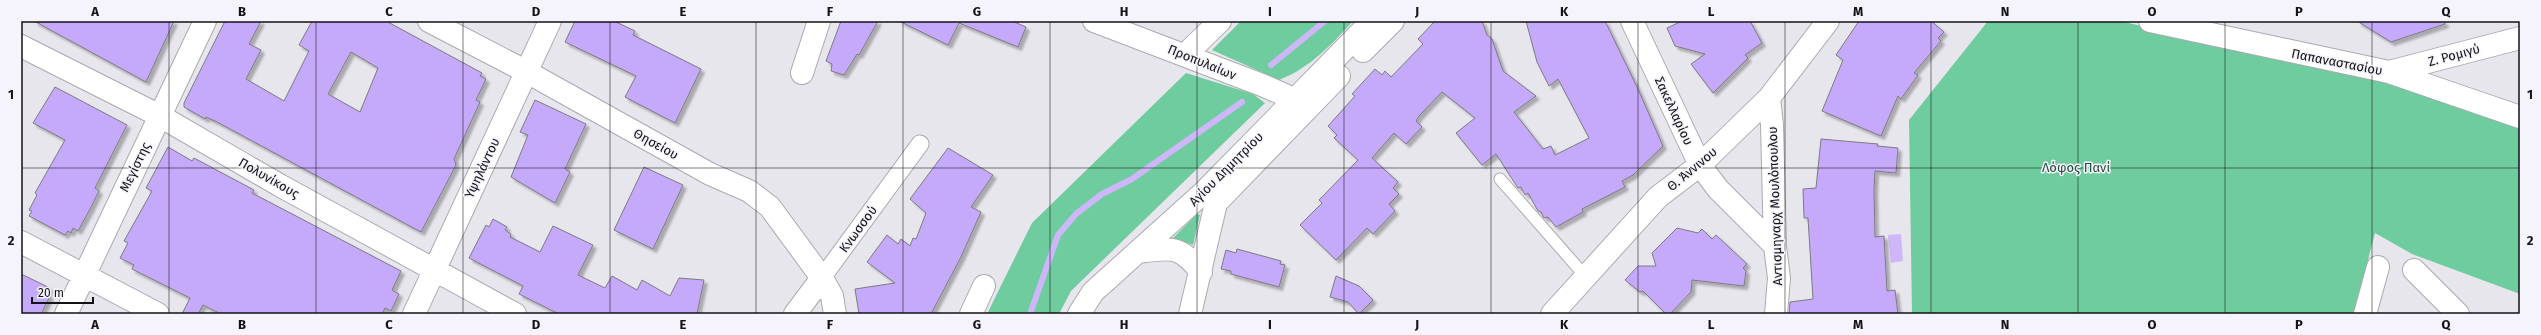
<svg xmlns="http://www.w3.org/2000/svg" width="2541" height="335" font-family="'Fira Sans',sans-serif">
	<defs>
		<filter id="shadow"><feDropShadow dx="3.5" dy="3.5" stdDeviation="1" flood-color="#0004"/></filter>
	</defs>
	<rect width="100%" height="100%" fill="#e8e6ed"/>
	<path fill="#6ecc9e" d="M1241 21H1353C1331 45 1310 68 1279 80L1212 50Z
		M1988 21H2120L2396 85 2520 127V294L2412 254 2375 233 2354 314H1912L1909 120Z
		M1186 73 1253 94 1265 103 1071 291 1059 314H987L1032 223Z
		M1197 214 1200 215 1193 245 1173 238Z"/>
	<path fill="#cdb7f9" d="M1901 234 1903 261 1891 263 1888 235Z"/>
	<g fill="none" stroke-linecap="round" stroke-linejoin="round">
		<path stroke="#cdb7f9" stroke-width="6" d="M1271 65 1325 21
			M1030 314 1058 235 1076 214 1102 194 1132 179 1242 102"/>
	</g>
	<path fill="#c5a9fb" stroke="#7c7a80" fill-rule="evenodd" filter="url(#shadow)" d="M34 21H174L146 82Z
		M225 21H261L249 44 261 50 246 79 284 101 309 51 299 45 312 21H386L482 73 480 76 486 79 476 100 480 102 454 159 456 165 421 232 217 122 206 117 205 119 184 107V103ZM351 52 378 68 360 112 328 94Z
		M575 21H614L635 31 633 35 701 69 675 123 625 97 636 76 565 42Z
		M841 21H878L859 55 857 54 844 75 831 71 832 64 826 61Z
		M899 21H1012L1026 27 1018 47 959 23 948 45Z
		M1435 21H1482L1487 35 1492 39 1503 71 1536 96 1514 112 1543 149 1551 146 1555 155 1589 138 1558 79 1549 86 1537 62 1526 21H1605L1638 89 1663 146 1633 175 1622 181 1625 187 1582 209 1583 212 1556 227 1548 217 1544 218 1541 212 1538 211 1528 193 1525 195 1521 187 1518 188 1496 154 1482 165 1456 133 1475 118 1442 92 1419 116 1416 121 1422 127 1406 144 1394 133 1372 158 1398 182 1393 188 1399 194 1389 204 1395 211 1373 234 1367 228 1336 260 1300 225 1322 203 1319 200 1358 160 1334 138 1337 135 1328 126 1355 96 1352 94 1375 69 1382 75 1385 71 1391 77 1423 44 1418 39Z
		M1682 21H1750L1762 43 1745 55 1748 58 1713 93 1691 64 1705 54 1675 46 1667 28Z
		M1859 21H1931L1944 32 1938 38 1941 41 1914 73 1918 75 1901 99 1898 96 1881 136 1822 111 1843 60 1836 55Z
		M2357 21H2444L2445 24 2391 42Z
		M55 87 127 125 95 188 99 191 89 211 78 231 73 228 71 233 68 231 65 235 29 216 32 211 29 210 37 195 35 193 65 140 33 123Z
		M535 100 586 124 565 169 570 172 555 203 511 177 528 135 520 132Z
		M1821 139 1878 144 1877 146 1898 148 1896 173 1875 171 1874 190 1875 237 1884 236 1887 291 1895 290 1898 314H1789L1790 302 1813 299 1808 218H1804L1803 189 1816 188Z
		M168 147 192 161 194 158 254 190 252 193 401 271 392 290 399 294 391 311 385 308 382 314H221L203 305 198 314H182L190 298 132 269 134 265 120 258 128 243 124 241 152 191 146 188Z
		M948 148 993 175 971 207 981 212 961 257 931 314H859L855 289 895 283 867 262 887 235 898 244 901 239 910 246 913 238 916 239 926 213 910 199Z
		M644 167 683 185 653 249 614 230Z
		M493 219 507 227 505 230 511 234 510 237 540 252 553 226 593 245 578 275 605 288 612 276 637 290 642 280 670 296 679 278 704 280 697 314H559L519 294 523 286 469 258 486 225 489 227Z
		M1677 228 1698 233 1702 229 1712 239 1716 235 1747 264 1743 268 1746 271 1744 286 1692 280 1691 292 1670 314H1666L1643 291 1640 292 1625 280 1638 266H1656L1652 253Z
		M1237 249 1281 261 1280 264 1285 265 1279 287 1231 274V271L1221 269 1226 250 1236 253Z
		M21 274 50 288 47 294 50 296 41 314H21Z
		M1336 276 1359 286 1373 300 1359 314 1348 302 1330 297Z"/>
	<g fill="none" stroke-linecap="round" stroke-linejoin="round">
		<g stroke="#aba9b0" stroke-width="13">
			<path id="service" d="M1500 179 1586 277"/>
		</g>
		<g stroke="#aba9b0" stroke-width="19">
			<path id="pedestrian" d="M822 278 920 144"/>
		</g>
		<g stroke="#aba9b0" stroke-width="24">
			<path id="minor" d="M429 21 527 72 710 174 749 191 770 207 822 278 832 296 835 314
				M1094 21 1262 85 1294 99 1307 108
				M1632 21 1700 165 1718 189 1775 246
				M2150 21 2389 72 2520 117
				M21 46 160 116 281 186 515 314
				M1185 55 1220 21
				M2389 72 2520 38
				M802 73 819 21
				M1769 98 1772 125 1775 246 1779 278 1776 314
				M21 242 158 314
				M2414 270 2458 314
				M66 314 205 21
				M414 314 550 21
				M795 314 822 278
				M971 314 984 286
				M1552 314 1658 197 1700 165 1769 98 1828 21
				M2365 314 2378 267"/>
		</g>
		<g stroke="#aba9b0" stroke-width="24">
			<path id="tertiary" d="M1363 51 1393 21
				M1138 252C1169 248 1180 244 1201 272
				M1079 314 1093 292 1203 193 1372 21
				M1190 314 1216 203 1339 76"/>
		</g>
		<use href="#service" stroke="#fff" stroke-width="11"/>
		<use href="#pedestrian" stroke="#fff" stroke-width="17"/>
		<use href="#minor" stroke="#fff" stroke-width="22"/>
		<use href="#tertiary" stroke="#fff" stroke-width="22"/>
	</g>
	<path fill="none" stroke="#131215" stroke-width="1" stroke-opacity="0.55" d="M169 21V314M316 21V314M463 21V314M610 21V314M756 21V314M903 21V314M1050 21V314M1197 21V314M1344 21V314M1491 21V314M1638 21V314M1785 21V314M1931 21V314M2078 21V314M2225 21V314M2372 21V314M21 168H2520"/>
	<g text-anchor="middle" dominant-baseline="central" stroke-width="3" stroke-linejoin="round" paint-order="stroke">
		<g font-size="13" fill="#131215" stroke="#f5f3fb">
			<text transform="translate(2454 55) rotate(-15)">Ζ. Ρομιγύ</text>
			<text transform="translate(1202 62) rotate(22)">Προπυλαίων</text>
			<text transform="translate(2337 62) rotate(11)">Παπαναστασίου</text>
			<text transform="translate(1674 111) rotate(65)">Σακελλαρίου</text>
			<text transform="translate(656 144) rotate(29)">Θησείου</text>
			<text transform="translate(135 167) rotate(-64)">Μεγίστης</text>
			<text transform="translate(482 168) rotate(-65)">Υψηλάντου</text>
			<text transform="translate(1226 169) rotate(-45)">Αγίου Δημητρίου</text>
			<text transform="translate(1692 169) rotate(-40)">Θ. Άννινου</text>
			<text transform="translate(269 178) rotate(30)">Πολυνίκους</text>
			<text transform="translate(1775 206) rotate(-92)">Αντισμηναρχ Μουλόπουλου</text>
			<text transform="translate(858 229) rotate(-54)">Κνωσσού</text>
		</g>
		<g font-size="13" fill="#214b37" stroke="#f5f3fb">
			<text x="2076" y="167">Λόφος Πανί</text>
		</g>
	</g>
	<rect width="2541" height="335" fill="none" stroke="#f5f3fb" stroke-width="44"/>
	<path d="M32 297v6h61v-6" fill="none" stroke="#131215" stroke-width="2"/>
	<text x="38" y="297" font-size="12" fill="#131215" stroke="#f5f3fb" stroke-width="3" paint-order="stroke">20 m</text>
	<rect x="22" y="22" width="2497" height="291" fill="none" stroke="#131215" stroke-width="1.5"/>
	<g font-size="13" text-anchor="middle" font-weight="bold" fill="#131215">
		<text x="95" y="16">A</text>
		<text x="242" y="16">B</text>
		<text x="389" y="16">C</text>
		<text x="536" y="16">D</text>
		<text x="683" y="16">E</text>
		<text x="830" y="16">F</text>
		<text x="977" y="16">G</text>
		<text x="1124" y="16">H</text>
		<text x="1270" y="16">I</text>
		<text x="1417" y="16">J</text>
		<text x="1564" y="16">K</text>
		<text x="1711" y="16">L</text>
		<text x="1858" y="16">M</text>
		<text x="2005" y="16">N</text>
		<text x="2152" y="16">O</text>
		<text x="2299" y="16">P</text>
		<text x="2446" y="16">Q</text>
		<text x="11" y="99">1</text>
		<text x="2530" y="99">1</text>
		<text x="11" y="245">2</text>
		<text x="2530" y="245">2</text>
		<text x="95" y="329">A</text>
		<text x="242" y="329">B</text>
		<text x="389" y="329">C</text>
		<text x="536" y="329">D</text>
		<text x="683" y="329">E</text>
		<text x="830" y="329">F</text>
		<text x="977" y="329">G</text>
		<text x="1124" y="329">H</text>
		<text x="1270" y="329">I</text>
		<text x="1417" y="329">J</text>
		<text x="1564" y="329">K</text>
		<text x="1711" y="329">L</text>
		<text x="1858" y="329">M</text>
		<text x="2005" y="329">N</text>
		<text x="2152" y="329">O</text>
		<text x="2299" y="329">P</text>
		<text x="2446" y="329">Q</text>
	</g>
</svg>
